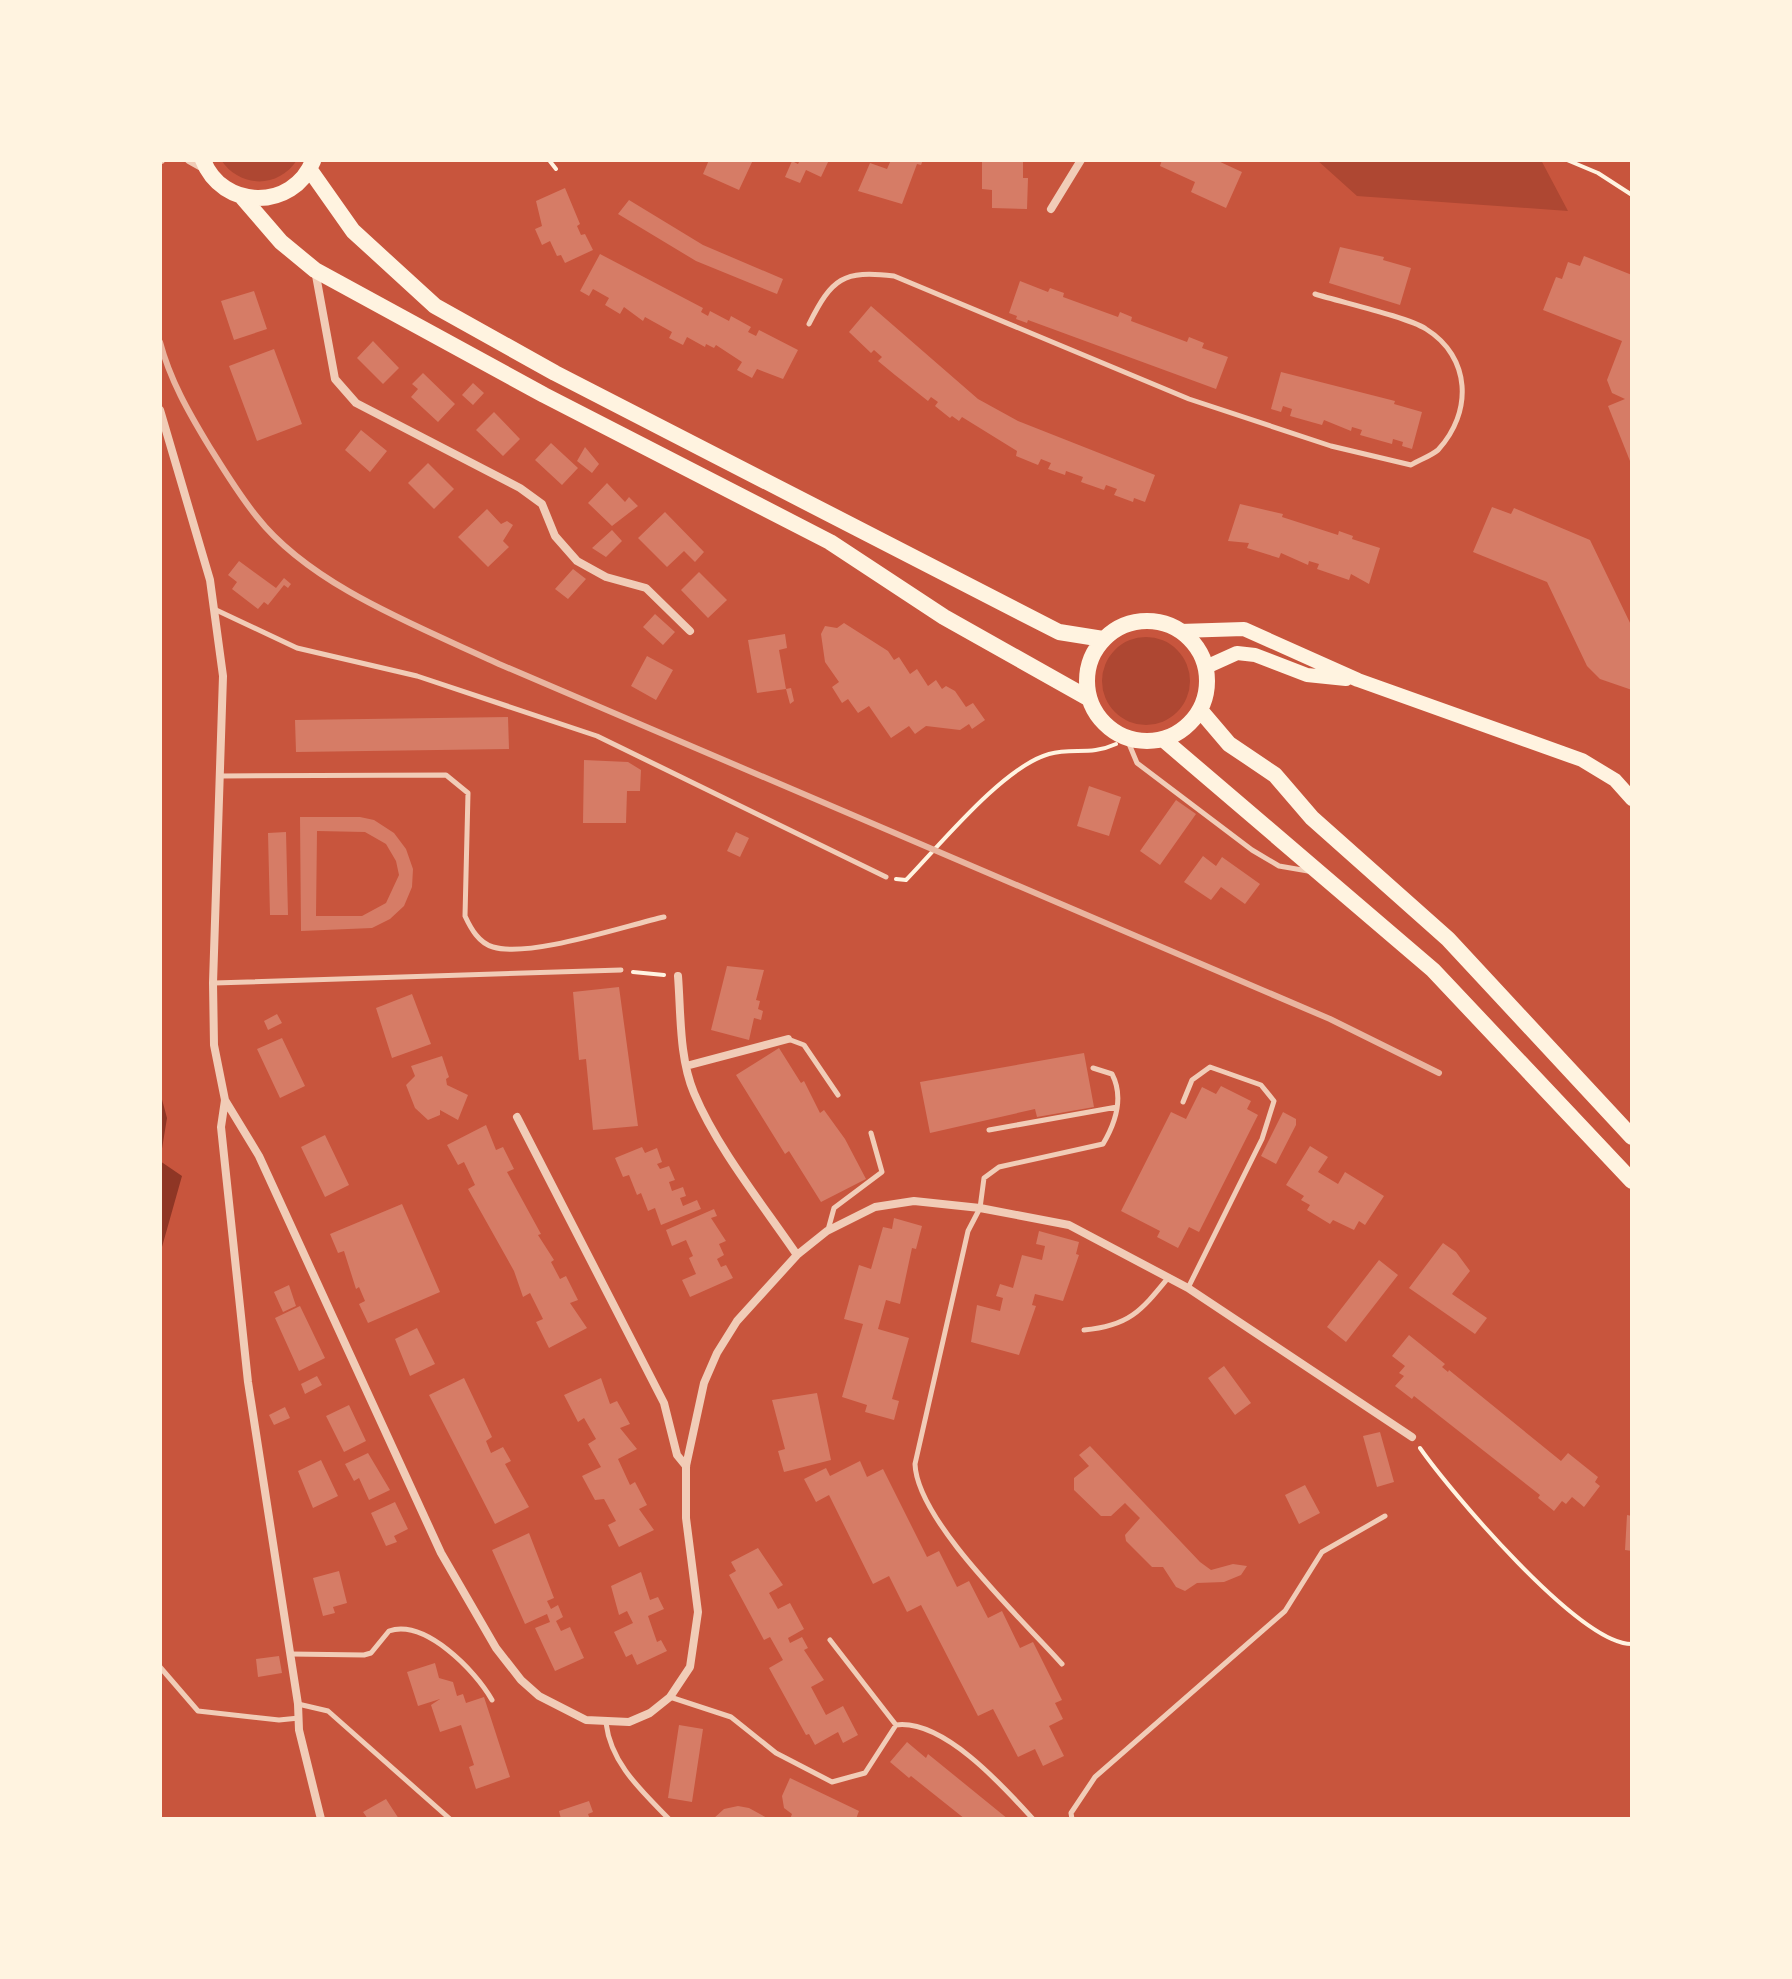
<svg xmlns="http://www.w3.org/2000/svg" width="1792" height="1979" font-family="Overpass,sans-serif">
	<rect width="100%" height="100%" fill="#c8553d"/>
	<path fill="#ae4732" d="M221 160H297C278 189 240 188 221 160Z
		M1317 160H1541L1568 211 1357 196Z
		M1102 681a44 44 0 1 1 88 0a44 44 0 1 1-88 0Z"/>
	<path fill="#8f3625" d="M160 1092 167 1118 160 1161 182 1176 160 1254Z"/>
	<path fill="#d67c66" fill-rule="evenodd" d="M709 160H753L739 190 703 174Z
		M800 160H829L821 177 806 170 800 183 785 177 792 161 798 164Z
		M891 160H923L921 165 917 164 902 204 858 191 870 163 887 169Z
		M982 160H1023V178H1028L1027 209 992 208V190L982 189Z
		M1162 160H1216L1242 172 1226 208 1191 192 1195 182 1160 166Z
		M565 188 580 224 577 226 581 235 585 234 593 250 565 263 561 255 557 256 550 241 542 245 535 229 542 226 536 201Z
		M629 200 703 245 783 279 777 294 696 261 618 214Z
		M1340 247 1384 257 1383 260 1411 268 1400 305 1329 283Z
		M600 254 703 308 701 312 708 316 710 311 729 321 731 316 751 327 748 332 756 336 759 330 798 350 783 379 757 369 752 378 737 370 742 362 716 345 714 348 706 344 705 347 687 337 683 345 669 338 672 332 645 317 643 321 624 307 620 314 605 305 609 298 593 289 589 296 580 291Z
		M1584 256 1632 275V466L1608 406 1625 399 1612 393 1607 380 1622 341 1543 310 1556 277 1562 279 1568 262 1580 266Z
		M1020 281 1048 292 1050 288 1064 293 1063 297 1118 317 1120 312 1132 317 1131 321 1187 342 1189 337 1204 343 1202 348 1228 357 1216 389 1028 320 1027 323 1016 319 1017 316 1009 313Z
		M254 291 267 329 234 340 221 301Z
		M871 306 978 399 1018 421 1155 475 1145 502 1134 498 1133 502 1114 495 1117 489 1106 485 1104 490 1081 482 1083 477 1066 471 1065 475 1048 469 1051 463 1041 459 1038 465 1016 456 1017 451 962 417 959 421 952 416 950 418 935 406 938 402 931 397 928 401 895 375 878 361 882 357 874 350 871 353 849 332Z
		M373 341 399 368 383 384 357 358Z
		M274 349 302 424 257 441 229 366Z
		M1281 372 1395 401 1394 404 1422 412 1412 449 1402 446 1403 442 1393 439 1392 444 1360 435 1362 430 1352 427 1351 431 1324 420 1322 425 1290 416 1292 409 1283 406 1281 412 1271 409Z
		M423 373 455 404 438 422 411 397 418 389 412 384Z
		M473 383 484 393 473 405 462 395Z
		M494 412 520 439 503 456 476 430Z
		M361 430 387 451 370 472 345 450Z
		M551 443 578 468 562 485 535 460Z
		M585 447 599 464 592 473 577 461Z
		M428 463 454 489 434 509 408 483Z
		M607 483 625 502 629 497 638 506 612 526 588 503Z
		M1240 504 1283 514 1282 517 1338 535 1339 531 1353 536 1352 539 1380 548 1369 584 1351 574 1349 580 1317 569 1319 564 1309 561 1308 565 1281 553 1279 558 1247 548 1249 543 1228 541Z
		M1492 507 1511 514 1514 508 1590 540 1632 627V690L1600 679 1587 666 1547 582 1473 552Z
		M487 509 501 524 507 521 513 525 503 541 509 547 488 567 458 537Z
		M665 512 704 552 695 562 684 551 667 567 638 538Z
		M612 530 622 541 606 557 592 548Z
		M239 561 276 588 284 578 291 584 288 588 284 585 268 605 264 602 258 609 232 589 237 582 228 575Z
		M573 569 586 579 568 599 555 589Z
		M699 572 727 600 708 618 681 590Z
		M655 614 675 632 663 645 643 627Z
		M844 623 888 651 894 660 899 657 910 674 917 669 928 686 936 680 942 689 946 686 955 691 966 707 973 703 985 720 972 729 969 724 960 730 926 726 915 734 909 726 891 738 869 706 858 713 848 699 842 703 832 687 839 682 825 662 821 634 825 626 837 628Z
		M785 634 787 648 779 650 786 689 791 688 794 701 790 704 786 689 757 693 748 640Z
		M647 656 673 670 656 700 631 686Z
		M508 717 509 749 296 752 295 720Z
		M584 760 628 762 641 770 640 791H627L626 823H583Z
		M1089 786 1121 797 1109 836 1077 826Z
		M1176 800 1196 814 1160 865 1140 851Z
		M300 817H360L374 820 394 833 406 849 413 869 412 887 404 906 390 919 372 928 301 931ZM317 831 365 832 386 844 396 861 399 875 386 903 362 916H316Z
		M286 832 288 915H270L268 833Z
		M736 832 749 838 740 857 727 851Z
		M1203 856 1216 866 1222 857 1260 884 1245 904 1221 887 1211 900 1184 882Z
		M727 966 764 970 756 1000 760 1001 758 1009 763 1011 761 1020 754 1018 749 1040 711 1030Z
		M619 987 638 1126 593 1130 586 1059 579 1060 573 992Z
		M412 994 431 1044 392 1058 376 1008Z
		M277 1014 282 1023 268 1030 264 1021Z
		M282 1038 305 1086 280 1098 257 1049Z
		M779 1048 801 1083 804 1081 820 1113 824 1110 845 1139 866 1179 821 1202 789 1151 785 1154 736 1075Z
		M1084 1053 1094 1107 1037 1117 1035 1109 930 1133 920 1082Z
		M442 1056 449 1077 446 1079 447 1085 468 1095 458 1120 440 1110V1115L428 1120 415 1108 406 1085 415 1076 411 1066Z
		M1221 1086 1251 1101 1247 1109 1258 1115 1199 1232 1189 1227 1178 1248 1157 1237 1160 1231 1121 1211 1171 1112 1186 1119 1202 1087 1216 1094Z
		M1283 1112 1296 1119V1125L1276 1164 1261 1156Z
		M486 1125 496 1150 503 1147 514 1169 507 1172 541 1234 538 1235 554 1260 551 1262 560 1279 566 1276 578 1300 570 1303 587 1328 549 1348 536 1322 543 1319 530 1293 523 1297 514 1271 468 1189 475 1185 464 1162 458 1165 447 1145Z
		M325 1135 349 1185 325 1197 301 1147Z
		M1310 1146 1328 1157 1318 1172 1338 1184 1345 1172 1384 1196 1365 1225 1359 1221 1354 1230 1333 1220 1330 1224 1307 1210 1310 1205 1301 1200 1304 1196 1286 1185Z
		M642 1147 645 1153 657 1148 662 1162 657 1164 660 1169 669 1166 675 1180 669 1182 672 1191 683 1187 686 1196 680 1198 683 1206 697 1200 701 1209 661 1225 655 1208 648 1211 641 1193 637 1195 629 1175 623 1177 615 1158Z
		M402 1204 440 1292 368 1323 359 1304 365 1301 359 1287 356 1289 344 1251 338 1253 330 1234Z
		M714 1209 717 1216 711 1218 726 1241 719 1244 724 1255 717 1259 721 1267 726 1265 733 1278 690 1297 682 1280 696 1274 689 1258 693 1256 686 1240 672 1246 666 1230Z
		M894 1218 922 1226 916 1249 912 1248 900 1304 886 1300 878 1329 909 1338 892 1399 899 1401 894 1420 865 1412 867 1405 842 1397 863 1324 844 1319 859 1265 871 1269 883 1227 892 1229Z
		M1039 1231 1079 1242 1076 1254 1079 1255 1063 1301 1035 1294 1032 1305 1036 1306 1019 1355 971 1342 977 1305 1000 1311 1003 1298 996 1296 1000 1284 1013 1288 1022 1255 1042 1260 1045 1246 1036 1244Z
		M1443 1243 1456 1252 1470 1271 1452 1294 1487 1318 1475 1334 1409 1288Z
		M1379 1260 1398 1275 1346 1342 1327 1327Z
		M289 1285 296 1306 283 1312 274 1292Z
		M300 1306 325 1358 299 1371 275 1318Z
		M417 1328 435 1364 410 1376 395 1339Z
		M1409 1335 1445 1364 1442 1367 1448 1372 1449 1370 1561 1461 1568 1453 1598 1477 1595 1482 1600 1486 1584 1507 1572 1497 1566 1504 1562 1501 1554 1511 1538 1498 1540 1495 1414 1396 1412 1399 1395 1386 1404 1376 1399 1373 1405 1366 1392 1356Z
		M1224 1366 1251 1403 1235 1415 1208 1378Z
		M317 1376 322 1385 305 1394 301 1384Z
		M464 1378 492 1437 486 1441 491 1453 503 1447 511 1461 505 1464 529 1507 495 1524 429 1395Z
		M601 1378 610 1404 617 1401 630 1424 620 1428 637 1449 618 1459 630 1485 635 1482 647 1505 639 1509 654 1530 619 1547 608 1525 616 1521 604 1499 595 1500 582 1476 601 1467 588 1444 596 1439 584 1418 578 1422 564 1395Z
		M817 1393 831 1460 784 1472 778 1451 785 1449 772 1400Z
		M349 1405 366 1441 344 1452 326 1416Z
		M285 1407 290 1418 274 1425 269 1415Z
		M1380 1432 1394 1482 1377 1487 1363 1436Z
		M1090 1446 1200 1562 1211 1570 1233 1564 1247 1566 1241 1575 1224 1582 1197 1583 1185 1591 1176 1587 1163 1567H1152L1126 1541 1125 1535 1140 1518 1125 1503 1111 1516H1101L1074 1490V1478L1089 1466 1079 1455Z
		M368 1453 390 1490 369 1500 359 1478 354 1481 345 1464Z
		M321 1460 338 1496 313 1508 298 1471Z
		M860 1461 867 1477 883 1469 927 1557 939 1551 957 1587 969 1581 988 1618 1002 1611 1020 1648 1033 1642 1062 1700 1055 1703 1063 1719 1049 1726 1064 1756 1043 1766 1035 1749 1018 1757 993 1709 978 1716 921 1605 907 1612 889 1576 873 1584 829 1495 816 1502 804 1479 826 1468 830 1476Z
		M1305 1485 1320 1513 1299 1524 1285 1495Z
		M395 1502 408 1529 394 1536 397 1542 386 1546 371 1513Z
		M1627 1515 1632 1516V1551L1625 1550Z
		M529 1533 554 1598 547 1601 551 1609 558 1605 563 1617 556 1621 561 1631 570 1627 584 1658 555 1671 535 1628 550 1622 547 1614 525 1624 492 1550Z
		M758 1548 783 1585 769 1593 778 1609 790 1603 804 1629 788 1638 790 1643 802 1637 808 1648 804 1650 824 1680 811 1687 826 1715 843 1706 858 1735 843 1743 838 1732 815 1745 809 1734 806 1735 769 1668 783 1660 770 1637 764 1640 729 1575 736 1571 731 1562Z
		M339 1571 347 1603 333 1607 335 1613 323 1616 313 1578Z
		M641 1572 650 1600 658 1597 664 1609 648 1616 657 1642 661 1640 667 1651 637 1665 632 1654 626 1657 614 1632 633 1623 627 1611 619 1615 611 1586Z
		M279 1656 282 1673 258 1677 256 1659Z
		M435 1663 439 1678 453 1682 457 1696 463 1694 466 1703 484 1697 510 1777 476 1789 469 1767 474 1765 461 1725 440 1732 431 1705 440 1699 418 1706 407 1672Z
		M679 1725 703 1729 692 1802 668 1798Z
		M907 1742 926 1758 928 1754 1008 1819H965L911 1776 909 1778 890 1762Z
		M790 1778 859 1811 856 1819H790L792 1814 784 1808 782 1796Z
		M386 1799 399 1819H368L363 1812Z
		M589 1801 593 1812 588 1814 590 1819H561L559 1811Z
		M738 1806 749 1808 769 1819H713L724 1809Z"/>
	<g fill="none" stroke-linecap="round" stroke-linejoin="round">
		<path stroke="#fff3e0" stroke-width="4" d="M549 160 556 169
			M1567 160 1598 173 1632 195
			M896 879 906 880C940 845 1003 767 1049 754 1073 747 1090 756 1116 744
			M633 972 664 975
			M1420 1448C1450 1491 1580 1645 1632 1644"/>
		<path stroke="#f1ccb7" stroke-width="5" d="M809 324C832 278 843 270 894 276L1189 399 1331 446 1411 465C1419 460 1431 456 1438 450 1473 412 1471 357 1426 329 1408 317 1340 302 1315 294
			M214 609 297 648 417 676 597 736 886 877
			M1127 739 1137 763 1252 850 1279 866 1308 871
			M221 776 446 775 468 793 465 916C471 929 479 943 493 947 530 958 624 926 664 917
			M214 983 621 970
			M788 1039 804 1045 838 1095
			M1183 1102 1192 1080 1210 1067 1261 1085 1274 1101 1262 1139 1188 1288
			M989 1130 1117 1107
			M828 1230 834 1208 882 1172 871 1133
			M1084 1330C1129 1326 1141 1311 1168 1278
			M830 1640 896 1725
			M291 1654 364 1655 371 1653 389 1631C425 1619 475 1670 492 1700
			M1062 1664C1022 1619 917 1521 915 1464L968 1231 980 1208 984 1178 999 1167 1103 1144C1116 1122 1124 1097 1112 1074L1093 1068
			M160 1667 198 1711 279 1720 299 1718
			M670 1697 731 1717 776 1753 832 1782 865 1773 896 1725C943 1719 1003 1786 1033 1819
			M298 1704 328 1711 450 1819
			M606 1723C611 1764 642 1791 669 1819
			M1072 1819 1071 1813 1095 1777 1285 1611 1322 1552 1385 1516"/>
		<path stroke="#f1ccb7" stroke-width="8" d="M160 160H161
			M189 160 205 169
			M1051 209 1081 160
			M315 270 335 379 356 403 520 488 542 504 555 536 577 561 606 577 646 588 690 631
			M160 410 210 580 223 676 213 983 214 1045 225 1100 221 1127 248 1382 298 1704 299 1730 321 1819
			M678 976C681 1014 679 1057 694 1093 717 1148 763 1205 797 1255
			M686 1066 788 1039
			M225 1100 259 1156 441 1553 496 1648 521 1680 539 1696 586 1720 629 1722 650 1713 670 1697 690 1667 698 1612 686 1518V1466L704 1383 717 1353 737 1321 797 1255 827 1231 875 1207 914 1201 980 1208 1069 1225 1188 1288 1412 1437
			M517 1117 664 1403 677 1455 686 1466"/>
		<path stroke="#fff3e0" stroke-width="14" d="M1180 631 1244 629 1358 680 1582 760 1615 780 1632 799
			M1206 667 1237 653 1255 655 1307 675 1346 679"/>
		<path stroke="#fff3e0" stroke-width="16" d="M203 160C222 210 293 211 313 161
			M310 170 353 231 435 306 555 373 1059 632 1103 639
			M243 198 281 242 315 270 544 395 830 542 944 617 1088 698
			M1087 681a60 60 0 1 1 120 0a60 60 0 1 1-120 0Z
			M1200 710 1229 744 1275 775 1312 818 1448 939 1632 1137
			M1164 740 1433 970 1632 1181"/>
		<path stroke="#e9b49f" stroke-width="6" d="M160 342C170 380 189 413 209 446 224 470 239 495 257 517 311 586 420 627 499 664L1330 1019 1439 1073"/>
	</g>
	<rect width="1792" height="1979" fill="none" stroke="#fff3e0" stroke-width="324"/>
</svg>
